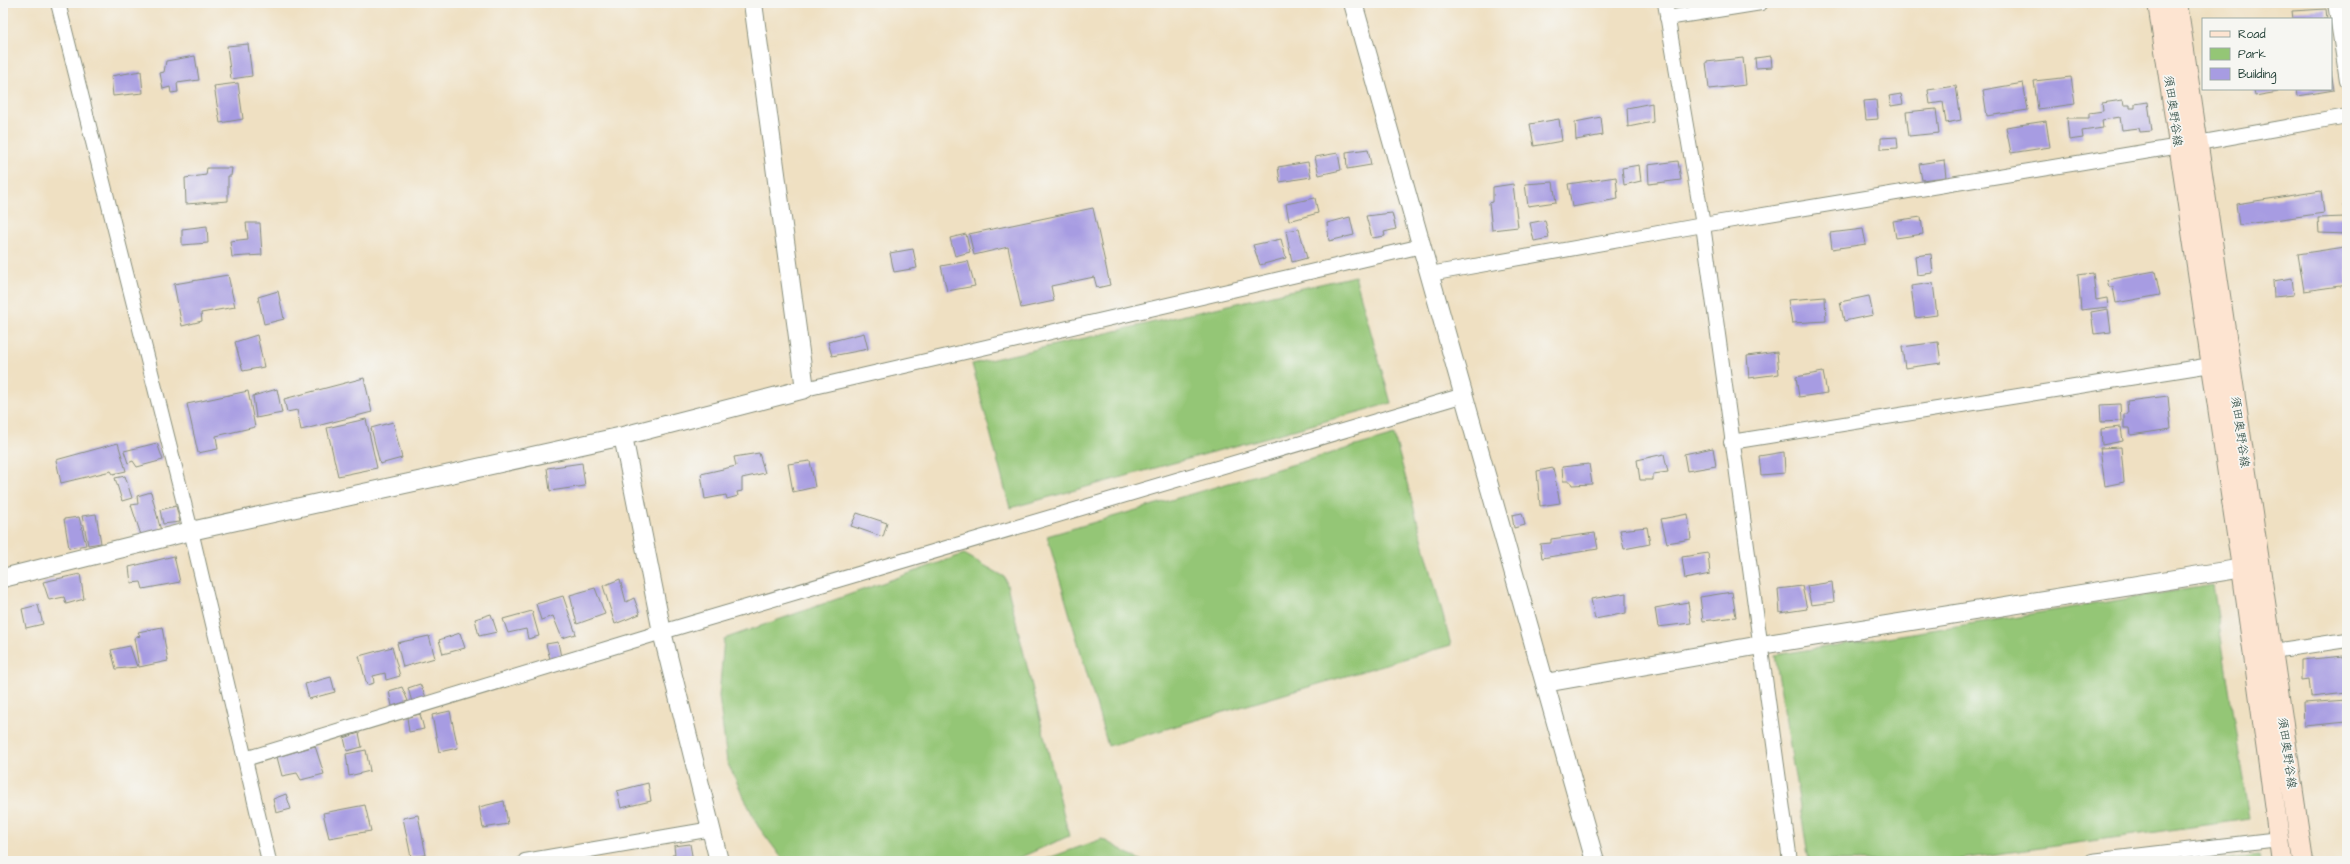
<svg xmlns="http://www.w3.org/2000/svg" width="2350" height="864" font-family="'Architects Daughter','Klee One',sans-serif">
	<rect width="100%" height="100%" fill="#f6f6f2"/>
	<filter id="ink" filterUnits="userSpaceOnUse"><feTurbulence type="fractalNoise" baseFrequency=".025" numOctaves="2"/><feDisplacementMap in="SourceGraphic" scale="8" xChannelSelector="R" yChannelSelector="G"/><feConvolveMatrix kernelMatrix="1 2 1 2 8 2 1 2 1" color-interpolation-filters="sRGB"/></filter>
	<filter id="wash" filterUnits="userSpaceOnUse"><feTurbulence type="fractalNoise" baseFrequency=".012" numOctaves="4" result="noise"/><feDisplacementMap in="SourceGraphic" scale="16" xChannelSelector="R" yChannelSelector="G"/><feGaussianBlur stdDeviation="0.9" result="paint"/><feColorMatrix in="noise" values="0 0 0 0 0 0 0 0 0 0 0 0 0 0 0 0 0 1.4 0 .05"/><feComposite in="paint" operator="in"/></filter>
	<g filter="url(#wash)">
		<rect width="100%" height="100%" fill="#efe0c2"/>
		<path fill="#94c676" stroke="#5a8255" d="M1355 276 1391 403 1010 508 972 364Z
			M1394 435 1451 645 1108 746 1047 536Z
			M964 554 1005 577 1069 836 1012 861H784L758 826 727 762 719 696 724 639Z
			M2213 585 2249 819 1947 861H1809L1775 655Z
			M1102 839 1142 861H1040Z
			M2259 856 2260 861H2210Z"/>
		<g id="blocks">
			<path fill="#a79ce2" d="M2326 9 2327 19H2293L2292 11Z
				M248 44 252 76 231 79 227 46Z
				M195 56 199 80 177 83 178 92 171 93 170 87 163 89 160 73 164 72 166 61Z
				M1771 56 1772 67 1756 68 1755 58Z
				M1743 58 1746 85 1709 89 1706 62Z
				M141 71 143 93 113 96 111 76Z
				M2331 71 2334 90 2298 96 2297 89H2331Z
				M2071 77 2075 104 2038 109 2034 81Z
				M238 83 243 119 220 123 214 86Z
				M2023 83 2028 110 1987 116 1983 90Z
				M1956 86 1961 120 1946 123 1943 102 1930 104 1928 90Z
				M2254 89H2278V92L2255 96Z
				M1901 94 1903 104 1891 106 1889 96Z
				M1876 100 1878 119 1866 120 1864 101Z
				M2123 100 2124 105H2130V108H2135V104L2148 102 2152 131 2140 132 2139 128 2122 130 2120 117 2102 120 2103 128 2082 131 2083 138 2069 140 2067 118H2089V113L2103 111 2102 103Z
				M1652 103 1653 122 1628 127 1627 108Z
				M1936 109 1939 133 1909 136 1906 112Z
				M1601 117 1603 135 1576 140 1575 122Z
				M1559 119 1562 141 1534 146 1530 124Z
				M2046 121 2050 147 2011 153 2006 127Z
				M1897 137 1898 148 1881 149V138Z
				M1368 149 1371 165 1347 169 1346 152Z
				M1338 153 1341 170 1319 175 1315 157Z
				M1944 160 1946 177 1922 180 1919 164Z
				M1678 161 1681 180 1649 184 1648 165Z
				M1308 162 1311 177 1280 182 1278 167Z
				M1639 165 1641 181 1624 185 1622 168Z
				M207 168H232L231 176H228V201L186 204 185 178 206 175Z
				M1616 177 1618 199 1572 207 1568 184Z
				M1553 182 1556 202 1528 206 1525 184Z
				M1513 184 1518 227 1492 230 1489 203 1493 202V187Z
				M2321 191 2324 213 2239 225 2236 204Z
				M1315 198 1318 213 1289 221 1286 204Z
				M2347 204V234L2319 233 2318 218 2345 217 2343 205Z
				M1093 208 1110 285 1097 288 1094 277 1051 286 1054 301 1021 308 1008 247 974 255 969 234Z
				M1392 213 1396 229 1384 232 1385 236 1372 238 1366 216Z
				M1350 217 1354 235 1329 241 1327 223Z
				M1921 217 1923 234 1896 238 1893 221Z
				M1545 220 1549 238 1534 241 1530 223Z
				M246 223H260L262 255 232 257 230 241 248 239Z
				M207 226 208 243 182 245V229Z
				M1299 229 1307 258 1292 262 1286 231Z
				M1863 229 1866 244 1832 249 1830 233Z
				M966 234 970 252 955 256 950 238Z
				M1281 239 1286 258 1260 265 1253 245Z
				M2345 247 2347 285 2304 291 2298 254Z
				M913 249 917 268 894 272 890 253Z
				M1931 254 1933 273 1917 275 1915 256Z
				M968 261 975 286 947 291 941 266Z
				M2155 271 2160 295 2116 303 2113 287H2109L2107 280Z
				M2093 273 2096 300 2107 298 2108 307 2081 310 2078 275Z
				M228 275 235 307 201 313 202 321 182 326 174 284Z
				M2292 278 2294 295 2274 297 2273 281Z
				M1933 283 1937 315 1915 318 1911 286Z
				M278 291 284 319 264 324 258 297Z
				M1869 296 1873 315 1844 321 1840 302Z
				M1825 297 1826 321 1792 323 1788 300Z
				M2108 309 2111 332 2094 334 2091 312Z
				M864 333 868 349 832 356 828 342Z
				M257 335 264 367 243 371 235 342Z
				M1938 342 1941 363 1905 368 1902 347Z
				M1777 352 1779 374 1749 378 1747 356Z
				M1823 372 1827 393 1799 397 1796 377Z
				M364 378 372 412 301 430 297 410 287 412 284 399Z
				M277 389 282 413 256 418 253 396Z
				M248 391 255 427 216 436 218 449 198 453 187 404Z
				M2168 396 2171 429 2131 435 2130 428H2124V414H2128L2127 401Z
				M2120 404 2121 421 2101 422 2100 405Z
				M366 419 377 468 338 476 327 428Z
				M393 422 402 458 380 464 371 428Z
				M2121 427 2123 441 2102 445 2101 429Z
				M118 443 126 471 113 474 111 471 61 483 56 460Z
				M157 443 163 460 137 467 133 461 128 463 124 451Z
				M2121 447 2124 482 2105 486 2100 448Z
				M1713 448 1716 466 1687 471 1684 454Z
				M1784 452 1785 473 1761 475 1759 456Z
				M759 453 765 473 742 478V491L737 492 738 496 727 499 726 495 705 499 701 474 736 466 734 457Z
				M1664 454 1668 472 1653 474V480H1640L1637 460Z
				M810 461 815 487 793 492 788 464Z
				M582 463 585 486 550 491 547 468Z
				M1589 464 1592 484 1572 485 1570 481H1563L1562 467Z
				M1553 468 1560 503 1540 506 1537 471Z
				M125 476 132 498 122 501 115 478Z
				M151 492 161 531 141 535 131 505 138 504 137 496Z
				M176 506 180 522 163 524 160 510Z
				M857 513 887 523 883 537 851 526Z
				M1522 513 1525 525 1514 528 1512 515Z
				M96 514 101 543 88 545 82 516Z
				M1688 514 1691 539 1667 543 1661 519Z
				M79 517 86 545 69 548 64 519Z
				M1647 527 1650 544 1624 549 1620 530Z
				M1595 533 1598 549 1542 558 1540 544 1551 543V539Z
				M1708 553 1710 574 1685 579 1682 557Z
				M174 556 180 582 143 589 141 582 131 583 129 567Z
				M80 574 84 599 66 604 64 597 49 600 43 582Z
				M620 579 626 602 634 598 640 614 615 624 603 586Z
				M1832 582 1834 602 1811 605 1807 586Z
				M1802 586 1807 609 1780 613 1778 589Z
				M595 588 605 614 577 624 570 595Z
				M1732 592 1736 617 1703 621 1700 597Z
				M1626 593V613L1595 619 1591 599Z
				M563 596 576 634 562 638 553 616 541 620 536 604Z
				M1688 602 1691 623 1658 627 1655 608Z
				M38 605 43 624 26 628 22 609Z
				M532 611 539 636 528 639 526 629 508 633 503 619Z
				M491 614 497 632 479 636 475 619Z
				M162 627 168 661 139 667 134 638 140 636 138 632Z
				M460 633 465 648 443 654 439 640Z
				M429 636 435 658 403 667 397 643Z
				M558 642 561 657 550 659 546 644Z
				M130 646 137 667 116 669 111 650Z
				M392 647 400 676 386 680 385 673 373 676 374 683 367 685 359 656Z
				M2344 656 2347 673V693L2311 697 2309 679 2301 680V660Z
				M331 677 335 692 309 699 305 684Z
				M420 684 426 697 412 702 408 688Z
				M402 687 408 701 392 706 389 691Z
				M2347 700V722L2304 726 2303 703Z
				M450 711 458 748 439 752 432 715Z
				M420 714 424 729 409 732 407 717Z
				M359 733 362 747 347 751 344 738Z
				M315 746 324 774 301 780 297 773 282 776 277 757Z
				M366 750 370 771 349 776 346 754Z
				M648 783 651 801 621 808 617 791Z
				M286 794 291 809 276 813 273 799Z
				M504 801 508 824 483 828 479 807Z
				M365 805 371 831 329 838 323 813Z
				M418 815 426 855 411 857 403 818Z
				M690 844 693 861H672V855H675L674 846Z"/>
		</g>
	</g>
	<g filter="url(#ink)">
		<use href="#blocks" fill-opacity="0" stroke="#878e7b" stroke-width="1"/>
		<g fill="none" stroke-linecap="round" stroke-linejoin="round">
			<g stroke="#878e7b" stroke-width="16">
				<path id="minor" d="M58 3 191 531 269 861
					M1665 3 1703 225 1790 861
					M2335 3 2347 80
					M1667 18 1761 3
					M1430 274 1703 225 2198 143 2347 116
					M805 389 1422 246
					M1731 442 2211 365
					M2273 651 2347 640
					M245 759 662 632 1464 395
					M525 861 712 829
					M2092 861 2279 839"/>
			</g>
			<g stroke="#878e7b" stroke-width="20">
				<path id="tertiary" d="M1353 3 1595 861
					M623 436 662 632 719 861
					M3 578 191 531 623 436 805 389 753 3
					M1545 683 1761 645 2256 566"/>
			</g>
			<g stroke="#878e7b" stroke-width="22">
				<path id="secondary" d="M2158 3 2242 568 2282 861
					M2177 3 2303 861"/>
			</g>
			<use href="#minor" stroke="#fff" stroke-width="14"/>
			<use href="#tertiary" stroke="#fff" stroke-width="18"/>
			<use href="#secondary" stroke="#fde4d1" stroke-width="20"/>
		</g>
	</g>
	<g text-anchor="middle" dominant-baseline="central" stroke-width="3.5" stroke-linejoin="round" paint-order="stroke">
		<g font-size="12" fill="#1f3d34" stroke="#f6f6f2">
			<text transform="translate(2173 111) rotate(82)">須田奥野谷線</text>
			<text transform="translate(2240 432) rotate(82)">須田奥野谷線</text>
			<text transform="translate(2287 753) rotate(82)">須田奥野谷線</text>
		</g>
	</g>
	<rect width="2350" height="864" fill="none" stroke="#f6f6f2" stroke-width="16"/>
	<rect x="2202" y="18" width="130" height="72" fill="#f6f6f2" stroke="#a0aca6"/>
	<rect x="2210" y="31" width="20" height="6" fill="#fde4d1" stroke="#a0aca6"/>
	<text x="2238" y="38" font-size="12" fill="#1f3d34">Road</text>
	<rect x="2210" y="48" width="20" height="12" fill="#94c676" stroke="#a0aca6"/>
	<text x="2238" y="58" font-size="12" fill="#1f3d34">Park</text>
	<rect x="2210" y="68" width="20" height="12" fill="#a79ce2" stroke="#a0aca6"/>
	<text x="2238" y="78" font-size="12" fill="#1f3d34">Building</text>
</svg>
